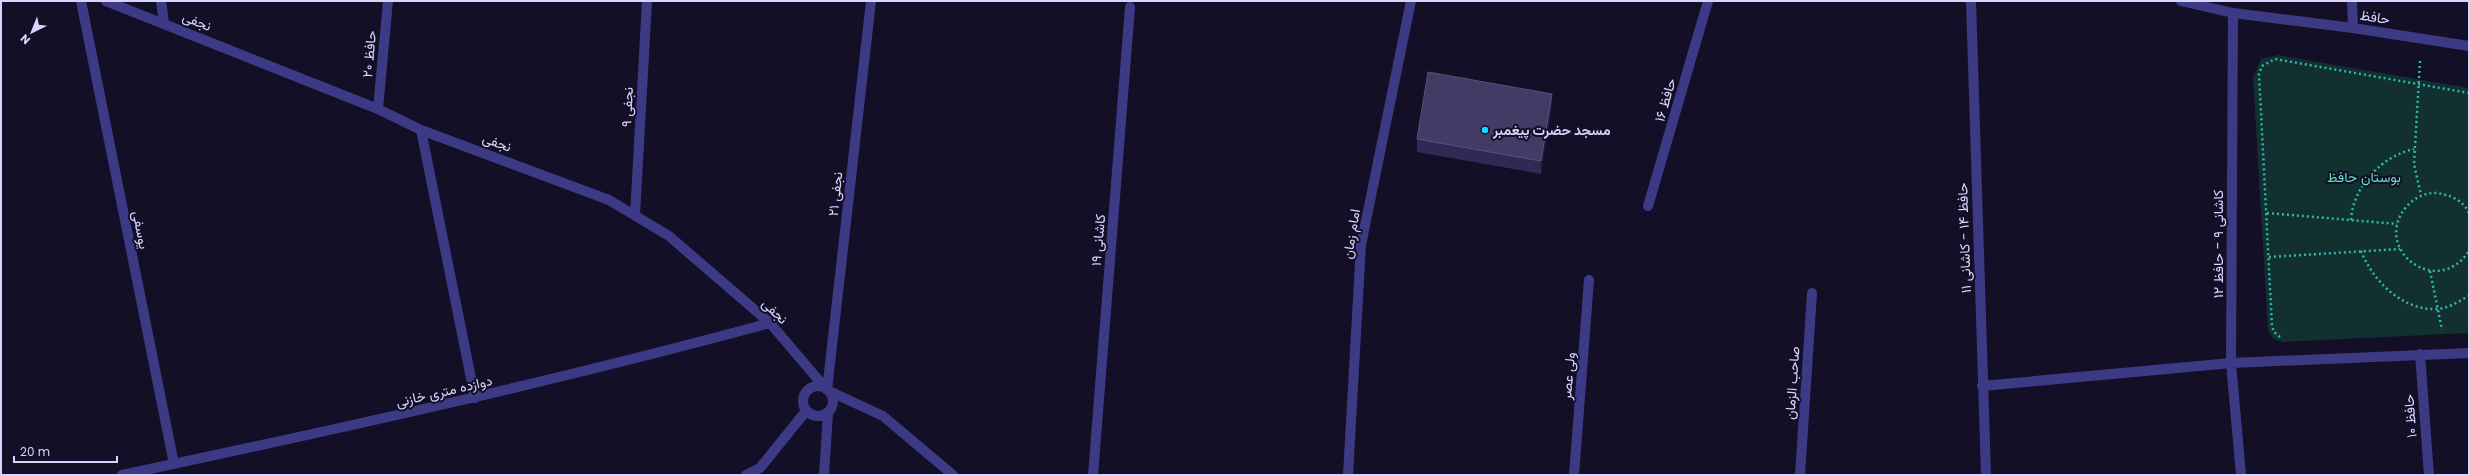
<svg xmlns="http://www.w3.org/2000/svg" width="2470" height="476" font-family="Poppins,Vazirmatn,sans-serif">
	<rect width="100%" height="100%" fill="#130f26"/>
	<path fill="#12302f" d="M2278 55 2469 88V333L2282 342 2273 339 2268 329 2253 78 2261 59Z"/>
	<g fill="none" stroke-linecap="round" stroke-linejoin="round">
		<path stroke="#2fb8b0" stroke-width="2.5" stroke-dasharray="2 3" stroke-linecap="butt" d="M2420 61 2414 164 2421 195
			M2267 213 2397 224
			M2469 213C2463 200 2450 195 2437 193 2426 192 2414 198 2407 206 2370 248 2437 300 2469 251
			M2351 220C2353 186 2382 156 2414 149
			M2361 251C2373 281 2402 311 2438 309 2449 308 2459 301 2469 296
			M2269 257 2400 249
			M2430 271 2442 330
			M2280 337 2274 332 2272 326 2259 74 2262 66 2275 59 2469 93"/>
		<path stroke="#3d3a85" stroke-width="10" d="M1648 206 1708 1
			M2420 354 2429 475"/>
		<path stroke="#3d3a85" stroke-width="10" d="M81 1 174 464
			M106 1 378 109 421 130 609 200 669 236 770 323 827 390
			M161 1 164 23
			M1971 1 1986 475
			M2181 1 2233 13 2353 28 2469 46
			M2352 1 2353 28
			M2233 13 2231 363 2241 475
			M378 109 388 1
			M421 130 475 398
			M635 215 647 1
			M803 401a15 15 0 1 1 30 0a15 15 0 1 1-30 0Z
			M1982 386 2231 363 2469 353
			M827 390 871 1
			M829 391 883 416 953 475
			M122 475C339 429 556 381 770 323
			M746 475 760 468 806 411
			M824 475 828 413
			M1093 475 1130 7
			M1348 475 1361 245 1411 1
			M1574 475 1589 280
			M1800 475 1812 293"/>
	</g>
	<path fill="#312854" d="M1552 108 1541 174 1417 152V139Z"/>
	<path fill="#1d163a" d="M1552 94V108L1541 174V161Z"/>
	<path fill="#433a66" stroke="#5a527e" d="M1428 72 1552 94 1541 161 1417 139Z"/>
	<circle fill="#00e5ff" stroke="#130f26" stroke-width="1.5" cx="1485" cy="130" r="4"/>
	<g text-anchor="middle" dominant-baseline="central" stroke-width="4" stroke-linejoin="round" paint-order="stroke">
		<g font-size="14" fill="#d9d4ff" stroke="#130f26">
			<text transform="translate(2375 17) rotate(9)">حافظ</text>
			<text transform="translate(197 21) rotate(22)">نجفی</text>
			<text transform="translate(369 54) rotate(-85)">حافظ ۲۰</text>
			<text transform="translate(1665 100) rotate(-74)">حافظ ۱۶</text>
			<text transform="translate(627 107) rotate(-87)">نجفی ۹</text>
			<text transform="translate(497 142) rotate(20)">نجفی</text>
			<text transform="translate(835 194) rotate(-84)">نجفی ۲۱</text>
			<text transform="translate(141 230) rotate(79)">یوسفی</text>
			<text transform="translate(1351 234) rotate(-81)">امام زمان</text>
			<text transform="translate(1964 238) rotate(-92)">حافظ ۱۴ - کاشانی ۱۱</text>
			<text transform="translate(1098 240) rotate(-85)">کاشانی ۱۹</text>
			<text transform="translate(2218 244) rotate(-90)">کاشانی ۹ - حافظ ۱۲</text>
			<text transform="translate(775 311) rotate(44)">نجفی</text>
			<text transform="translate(1568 376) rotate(-85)">ولی عصر</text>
			<text transform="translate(1792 383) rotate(-86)">صاحب الزمان</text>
			<text transform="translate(444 391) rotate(-13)">دوازده متری خازنی</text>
			<text transform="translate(2410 416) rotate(-94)">حافظ ۱۰</text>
		</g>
		<g font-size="14" font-weight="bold" fill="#d9d4ff" stroke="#130f26" text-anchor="start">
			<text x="1493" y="130">مسجد حضرت پیغمبر</text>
		</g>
		<g font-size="14" fill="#5fe0c0" stroke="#130f26">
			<text x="2364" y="177">بوستان حافظ</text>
		</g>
	</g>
	<rect width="2470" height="476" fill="none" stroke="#d9d4ff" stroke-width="4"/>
	<g transform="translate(32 32) rotate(223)" stroke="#130f26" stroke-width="3" paint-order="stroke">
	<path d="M0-3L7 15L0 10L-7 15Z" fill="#d9d4ff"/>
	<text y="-6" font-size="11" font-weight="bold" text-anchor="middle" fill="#d9d4ff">N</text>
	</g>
	<path d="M14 456v6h103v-6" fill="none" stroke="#d9d4ff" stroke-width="2"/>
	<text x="20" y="456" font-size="12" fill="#d9d4ff" stroke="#130f26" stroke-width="3" paint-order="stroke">20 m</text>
</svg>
